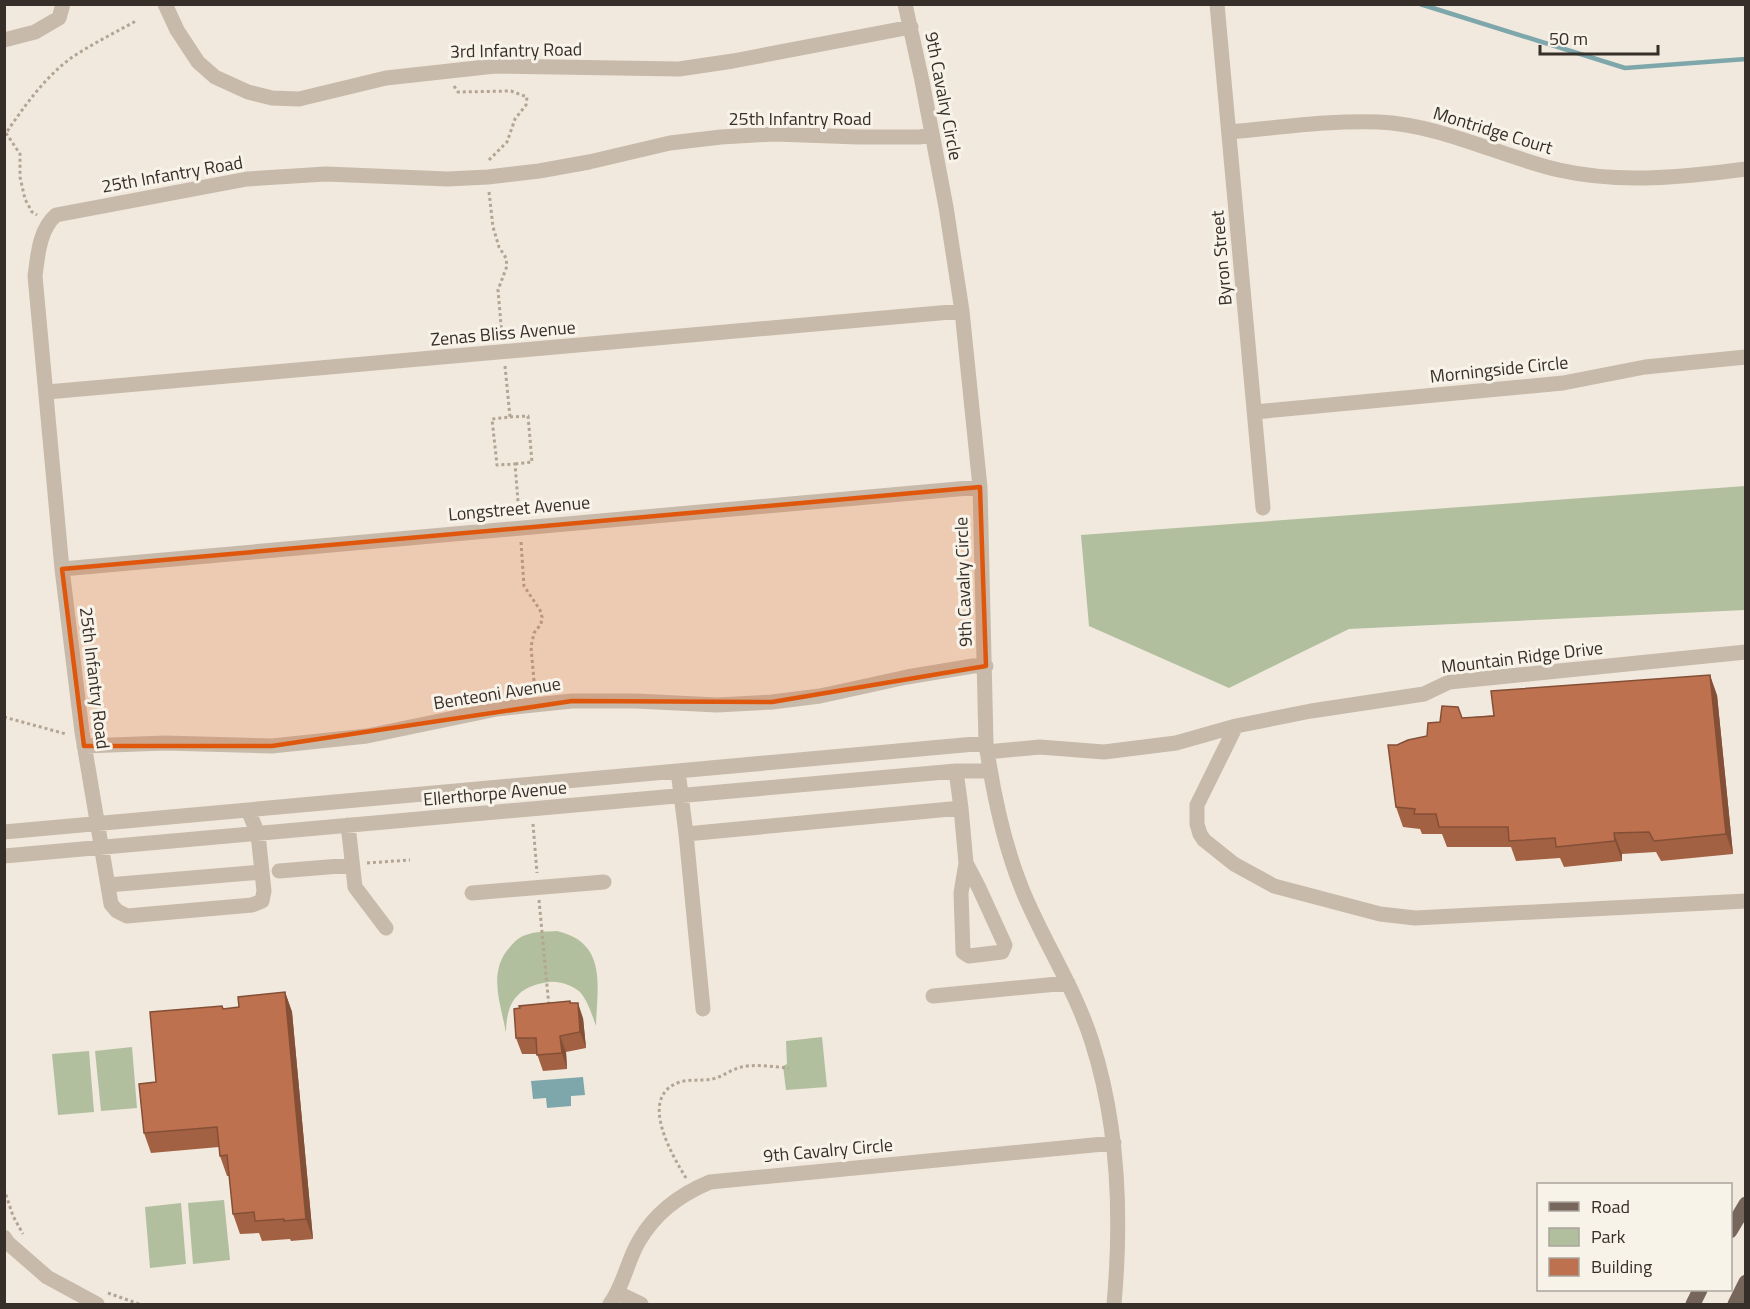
<svg xmlns="http://www.w3.org/2000/svg" width="1750" height="1309" font-family="'Titillium Web',sans-serif">
	<rect width="100%" height="100%" fill="#f1e9dd"/>
	<path fill="#b2bf9e" d="M1745 486V610L1349 629 1229 688 1089 626 1081 535Z
		M557 931C608 943 597 986 596 1026 592 1015 588 1001 580 992 572 985 559 981 549 982 518 986 506 1002 506 1033 501 1004 487 972 510 947 515 941 520 936 529 934 537 931 548 932 557 931Z
		M822 1037 827 1087 786 1090 783 1066 787 1064 786 1041Z
		M132 1047 137 1108 101 1111 95 1051Z
		M89 1051 94 1112 58 1115 52 1054Z
		M224 1200 230 1260 193 1264 188 1203Z
		M181 1203 186 1264 150 1268 145 1207Z"/>
	<path fill="#7ea7ac" d="M583 1077 585 1095 571 1096V1106L547 1108 546 1098 533 1099 531 1081Z"/>
	<g fill="none" stroke-linecap="round" stroke-linejoin="round">
		<path stroke="#7ea7ac" stroke-width="4.5" d="M1420 4 1625 68 1746 59"/>
		<path stroke="#b4a494" stroke-width="3" stroke-dasharray="3 3" stroke-linecap="butt" d="M454 86 458 92 511 91 527 97 526 105 515 119 507 142 488 161
			M6 133 20 154V177L25 199 32 212 37 215
			M4 136C23 108 44 78 71 58 92 44 114 33 136 21
			M489 192 493 227 499 247 506 258 507 266 498 290 502 336
			M505 366 510 417 492 419 497 465 515 464 519 514
			M510 417 528 416 532 462 515 464
			M521 542 524 586 540 610 542 617 541 624 534 633 531 647 535 692
			M4 717 66 734
			M533 824 537 873
			M367 863 410 860
			M539 900 549 1007
			M686 1178C672 1155 637 1096 680 1082 690 1079 702 1081 712 1079 722 1077 729 1071 738 1068 753 1063 773 1067 789 1068
			M4 1189 13 1216 23 1234
			M108 1293 139 1304"/>
		<path stroke="#c8baaa" stroke-width="15" d="M165 4 177 30 198 62 215 77 248 92 272 98 299 99 386 78 495 66 679 69 733 61 911 27
			M905 4 922 81 946 207 962 311 980 487 986 743C993 793 1003 842 1022 889 1043 941 1075 988 1092 1042 1119 1127 1122 1216 1114 1304
			M1217 4 1263 508
			M4 40 35 32 59 18 63 4
			M1229 132C1278 128 1330 120 1379 122 1442 125 1499 156 1559 170 1620 184 1685 177 1746 169
			M47 392 962 311
			M1255 412 1563 383 1645 367 1746 357
			M62 569 980 487
			M1236 726 1197 805V824L1200 834 1204 840 1234 864 1274 886 1380 914 1415 918 1746 901
			M84 746 165 743 272 746 367 736 497 709 572 701H636L717 705 772 702 820 696 907 677 973 666H986
			M987 752 1040 747 1104 752 1176 743 1236 726 1311 711 1424 694 1449 682 1746 652
			M678 771 686 834 961 808 956 771
			M961 808 966 863 979 888 1005 945 1002 952 969 956 963 952 961 893 966 863
			M248 810 258 834 264 891 262 901 252 905 127 916 117 911 111 904 82 732 62 569 35 276C38 255 39 230 56 215L247 179 326 174 448 179 488 177 539 171 589 162 670 143 721 137 775 134 858 137H920L932 134
			M348 825 355 887 386 928
			M4 832 986 743
			M686 834 703 1009
			M4 856 956 771H989
			M279 871 352 865
			M108 885 262 872
			M472 893 604 882
			M933 996 1068 983
			M4 1237 8 1243 47 1277 97 1304
			M618 1293 641 1304
			M610 1304C624 1285 627 1261 639 1241 655 1213 681 1194 710 1182L1114 1143"/>
		<path stroke="#77665b" stroke-width="15" d="M1730 1231 1746 1204
			M1693 1304 1700 1290
			M1735 1304 1746 1282"/>
	</g>
	<path fill="#a36143" d="M1717 695 1733 854 1661 861 1656 852 1622 854V861L1564 867 1560 858 1516 861 1511 847H1447L1442 834H1422L1420 829 1403 827 1396 807 1397 745 1427 736 1440 722 1462 718Z
		M285 992 292 1012 313 1239 291 1241 290 1239 262 1241 259 1233 240 1234 233 1214 229 1176H227L220 1156 219 1147 151 1153 144 1133 156 1082 222 1006 223 1009 239 1007Z
		M583 1018 586 1048 566 1052 567 1069 543 1071 537 1054H522L516 1038Z"/>
	<path fill="#844f37" d="M1710 675 1717 695 1733 854 1726 834Z
		M1614 833 1622 854V861L1615 841Z
		M285 992 292 1012 313 1239 306 1219Z
		M578 1003 583 1018 586 1048 580 1032Z
		M560 1036 566 1052 567 1069 562 1053Z"/>
	<path fill="#bd714e" stroke="#844f37" stroke-width="1.5" d="M1710 675 1726 834 1654 841 1649 832 1614 833 1615 841 1556 847 1555 838 1509 841 1508 827H1439L1436 814H1414L1415 809 1396 807 1388 745H1397L1408 740 1427 736 1428 723 1440 722 1442 706 1458 707 1462 718 1494 716 1491 691Z
		M285 992 306 1219 284 1221V1219L255 1221 254 1212 233 1214 227 1155 220 1156 217 1127 144 1133 139 1084 156 1082 150 1012 222 1006 223 1009 239 1007 238 997Z
		M570 1001V1003H578L580 1032 560 1036 562 1053 537 1055 536 1038H516L514 1009 520 1008 519 1006Z"/>
	<path fill="#df570d" fill-opacity="0.2" stroke="#df570d" stroke-width="4.5" stroke-linejoin="round" d="M980 487 986 666 772 702 572 701 272 746H84L62 569Z"/>
	<g text-anchor="middle" dominant-baseline="central" stroke-width="6" stroke-linejoin="round" paint-order="stroke">
		<g font-size="18" fill="#362e29" stroke="#f8f3e9">
			<text transform="translate(516 50) rotate(-1)">3rd Infantry Road</text>
			<text transform="translate(944 96) rotate(79)">9th Cavalry Circle</text>
			<text x="800" y="118">25th Infantry Road</text>
			<text transform="translate(1493 130) rotate(17)">Montridge Court</text>
			<text transform="translate(172 174) rotate(-10)">25th Infantry Road</text>
			<text transform="translate(1221 258) rotate(-95)">Byron Street</text>
			<text transform="translate(503 333) rotate(-5)">Zenas Bliss Avenue</text>
			<text transform="translate(1499 369) rotate(-6)">Morningside Circle</text>
			<text transform="translate(519 508) rotate(-5)">Longstreet Avenue</text>
			<text transform="translate(963 582) rotate(-92)">9th Cavalry Circle</text>
			<text transform="translate(1522 657) rotate(-7)">Mountain Ridge Drive</text>
			<text transform="translate(95 678) rotate(83)">25th Infantry Road</text>
			<text transform="translate(497 693) rotate(-9)">Benteoni Avenue</text>
			<text transform="translate(495 793) rotate(-5)">Ellerthorpe Avenue</text>
			<text transform="translate(828 1150) rotate(-5)">9th Cavalry Circle</text>
		</g>
	</g>
	<rect width="1750" height="1309" fill="none" stroke="#362e29" stroke-width="12"/>
	<rect x="1537" y="1183" width="195" height="108" fill="#f8f3e9" stroke="#aaa49c" stroke-width="1.5"/>
	<rect x="1549" y="1202" width="30" height="9" fill="#77665b" stroke="#aaa49c" stroke-width="1.5"/>
	<text x="1591" y="1213" font-size="18" fill="#362e29">Road</text>
	<rect x="1549" y="1228" width="30" height="18" fill="#b2bf9e" stroke="#aaa49c" stroke-width="1.5"/>
	<text x="1591" y="1243" font-size="18" fill="#362e29">Park</text>
	<rect x="1549" y="1258" width="30" height="18" fill="#bd714e" stroke="#aaa49c" stroke-width="1.5"/>
	<text x="1591" y="1273" font-size="18" fill="#362e29">Building</text>
	<path d="M1540 45v9h118v-9" fill="none" stroke="#362e29" stroke-width="3"/>
	<text x="1549" y="45" font-size="18" fill="#362e29" stroke="#f8f3e9" stroke-width="4.5" paint-order="stroke">50 m</text>
</svg>
